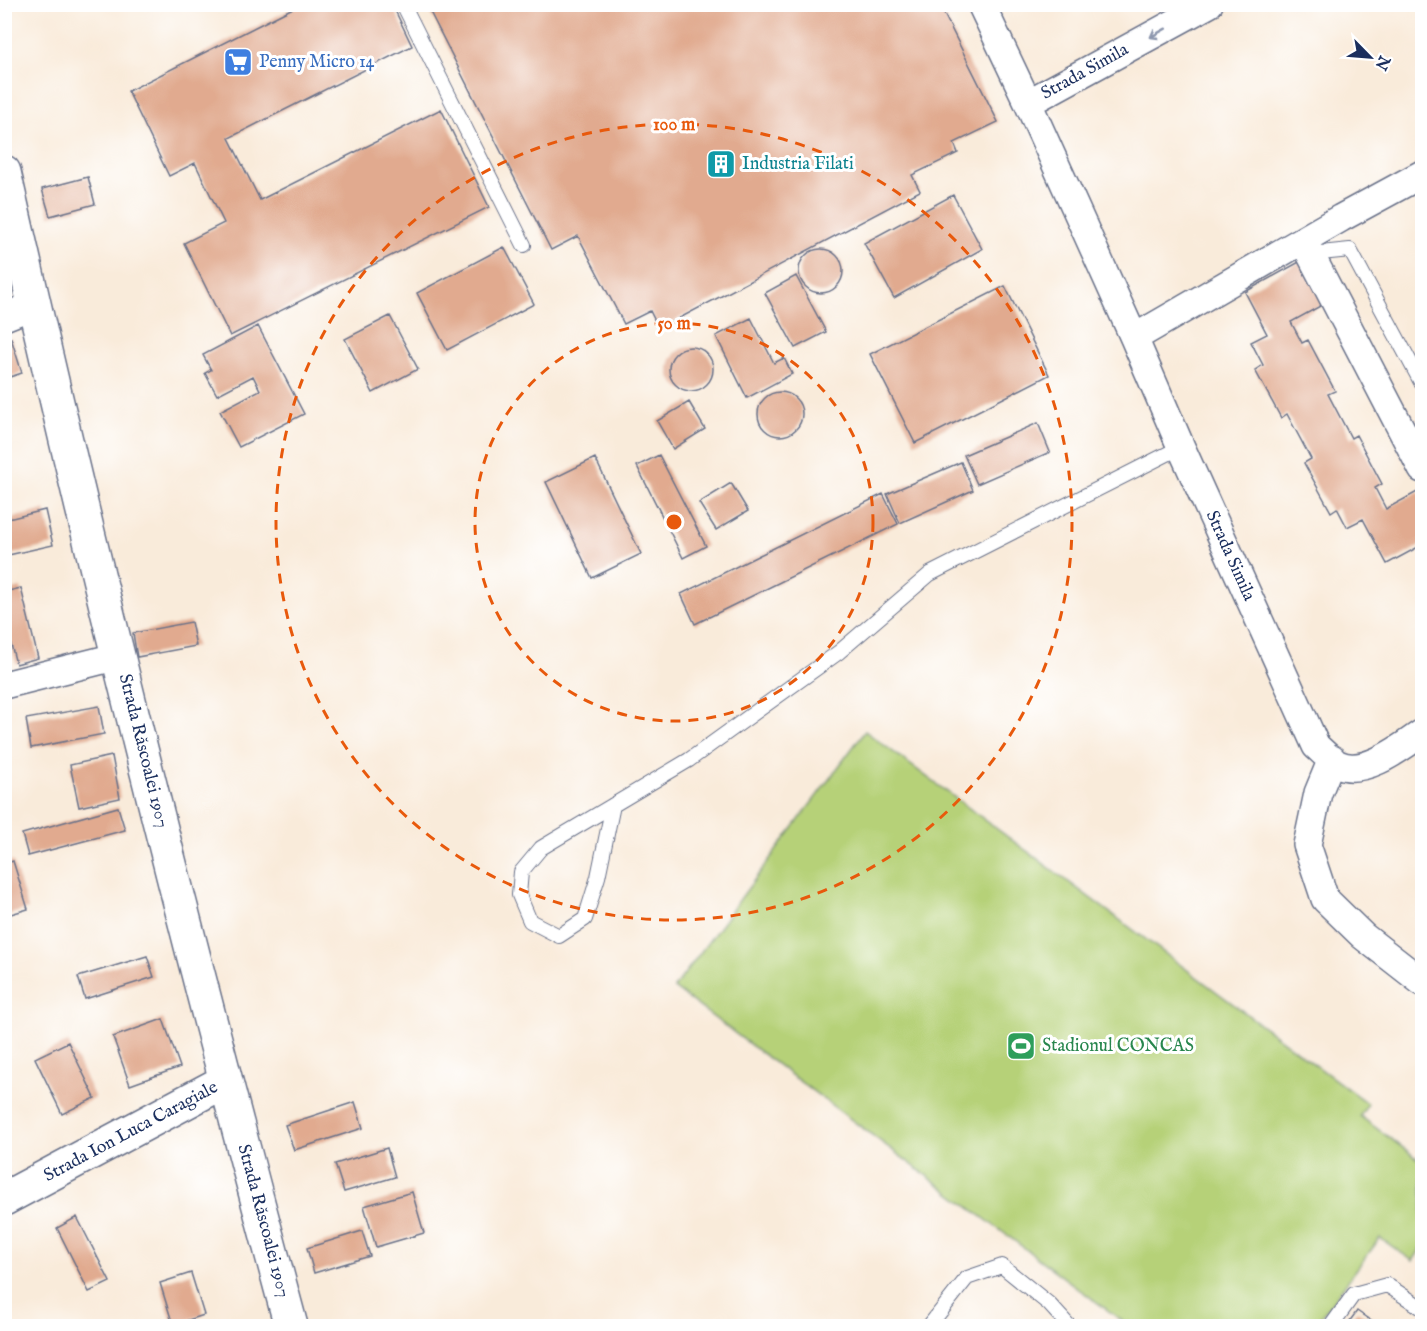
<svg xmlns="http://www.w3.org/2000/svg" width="1427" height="1331" font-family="'IM FELL English',serif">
	<rect width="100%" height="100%" fill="#fff"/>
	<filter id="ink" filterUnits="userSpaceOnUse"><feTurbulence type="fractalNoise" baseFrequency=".0167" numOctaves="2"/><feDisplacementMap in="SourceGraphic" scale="12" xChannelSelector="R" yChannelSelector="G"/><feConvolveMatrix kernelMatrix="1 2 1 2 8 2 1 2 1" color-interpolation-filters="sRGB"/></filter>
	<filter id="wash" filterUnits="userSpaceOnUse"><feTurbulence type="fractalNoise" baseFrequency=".008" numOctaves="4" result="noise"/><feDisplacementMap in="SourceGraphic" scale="24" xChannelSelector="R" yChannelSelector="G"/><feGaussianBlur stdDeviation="1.35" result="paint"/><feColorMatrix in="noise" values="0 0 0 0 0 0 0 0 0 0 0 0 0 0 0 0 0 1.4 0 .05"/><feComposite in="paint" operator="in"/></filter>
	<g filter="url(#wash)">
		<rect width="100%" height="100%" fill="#f9ebda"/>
		<path fill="#b6d178" stroke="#68806b" stroke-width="1.5" d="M865 731 1368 1104 1360 1116 1422 1162V1247L1413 1261 1380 1238 1314 1326H1215L1208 1321 1204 1326H1129L674 988Z"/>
		<g id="blocks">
			<path fill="#e1aa8f" d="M294 4H392L412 46 229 138 260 200 441 109 489 207 230 336 184 243 224 223 195 163 169 176 128 91 295 7Z
				M426 4H939L998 122 954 143 958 153 912 175 920 191 659 329 650 311 624 324 578 236 551 250Z
				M88 177 95 204 50 216 42 189Z
				M953 195 982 249 894 298 864 243Z
				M504 247 534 304 447 350 417 293Z
				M799 271a22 22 0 1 1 44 0a22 22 0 1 1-44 0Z
				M1301 261 1324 304 1291 322 1302 343 1308 340 1335 391 1328 394 1351 438 1356 435 1382 484 1375 488 1386 509 1419 491 1422 497V545L1387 564 1363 519 1347 527 1337 508 1331 512 1304 463 1311 459 1287 414 1281 418 1255 370 1263 365 1251 342 1267 334 1245 292Z
				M796 276 826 332 795 348 765 293Z
				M1005 286 1049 375 915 443 870 354Z
				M390 316 418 369 373 393 345 339Z
				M751 318 774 363 784 358 792 374 747 398 716 336Z
				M258 326 304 414 239 447 220 411 260 390 253 376 217 395 205 373 211 370 203 355Z
				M11 338 22 373 4 379V340Z
				M669 369a22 22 0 1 1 44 0a22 22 0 1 1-44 0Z
				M758 414a22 22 0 1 1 44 0a22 22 0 1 1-44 0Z
				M689 402 705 429 673 449 657 421Z
				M1038 423 1050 452 977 484 964 455Z
				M659 455 706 546 683 558 637 466Z
				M595 458 641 554 592 578 546 482Z
				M961 462 973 490 900 523 887 494Z
				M731 483 748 511 716 530 699 503Z
				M883 494 898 524 695 624 681 594Z
				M45 510 53 545 4 556V520Z
				M21 588 38 658 16 664 4 617V592Z
				M191 622 196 646 137 657 133 633Z
				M99 706 104 734 31 748 26 719Z
				M112 756 120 798 79 807 70 765Z
				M118 807 125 830 28 856 22 834Z
				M13 861 28 909 4 916V864Z
				M147 956 154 977 85 999 78 977Z
				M163 1019 180 1067 130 1085 113 1037Z
				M68 1042 95 1098 62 1114 35 1058Z
				M355 1102 363 1128 294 1150 285 1125Z
				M387 1148 395 1177 344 1192 335 1164Z
				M412 1192 424 1233 376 1247 364 1206Z
				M77 1217 110 1282 89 1292 57 1228Z
				M362 1231 370 1256 314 1273 307 1248Z
				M191 1273 204 1315 173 1325 160 1283Z
				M1357 1311 1377 1325 1376 1326H1346Z"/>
		</g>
	</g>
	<g filter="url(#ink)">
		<use href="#blocks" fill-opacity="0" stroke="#697189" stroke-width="1.5"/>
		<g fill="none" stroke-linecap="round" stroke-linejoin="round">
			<g stroke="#697189" stroke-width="16">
				<path id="lane" d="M403 4 524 245
					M1311 254 1350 250 1422 384
					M613 805 598 877 585 919 559 936 530 921 519 895 521 872 541 848 689 760 839 652 930 574 1181 447
					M929 1326 967 1278 1002 1266 1049 1304 1069 1326
					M1331 1326 1354 1294 1387 1285 1422 1308"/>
			</g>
			<g stroke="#697189" stroke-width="30">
				<path id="street" d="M981 4 1028 103 1134 338 1181 447 1316 746C1323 752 1330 760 1338 764 1364 777 1402 747 1422 733
					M1028 103 1209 4
					M1303 240 1422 469
					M4 317 34 305
					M1134 338 1341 218 1422 174
					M4 685 119 656
					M1332 759 1318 793 1307 845 1325 899 1363 936 1422 982"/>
			</g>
			<g stroke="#697189" stroke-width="36">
				<path id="secondary" d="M4 172C91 559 188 944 291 1326
					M4 1199 225 1081"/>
			</g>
			<use href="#lane" stroke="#fff" stroke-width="14"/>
			<use href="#street" stroke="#fff" stroke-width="27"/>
			<use href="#secondary" stroke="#fff" stroke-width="33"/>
		</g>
		<defs><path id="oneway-shaft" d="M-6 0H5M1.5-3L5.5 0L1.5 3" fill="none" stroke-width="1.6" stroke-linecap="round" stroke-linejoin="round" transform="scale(1.5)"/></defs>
		<use stroke="#8d97ae" href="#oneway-shaft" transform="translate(1158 33) rotate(151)"/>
	</g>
	<g fill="none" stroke="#e8590c" stroke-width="3" stroke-dasharray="10 8">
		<circle cx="674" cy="522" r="199"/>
		<circle cx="674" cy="522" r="398"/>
	</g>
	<defs>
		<g id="supermarket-square" transform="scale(1.5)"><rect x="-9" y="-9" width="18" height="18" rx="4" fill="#3f7fe0" stroke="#fff"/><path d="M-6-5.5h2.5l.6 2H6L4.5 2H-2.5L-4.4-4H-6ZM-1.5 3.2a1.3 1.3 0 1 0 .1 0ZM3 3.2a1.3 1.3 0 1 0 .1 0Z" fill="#fff"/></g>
		<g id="building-square" transform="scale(1.5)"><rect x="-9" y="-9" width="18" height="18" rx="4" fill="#0f9aa8" stroke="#fff"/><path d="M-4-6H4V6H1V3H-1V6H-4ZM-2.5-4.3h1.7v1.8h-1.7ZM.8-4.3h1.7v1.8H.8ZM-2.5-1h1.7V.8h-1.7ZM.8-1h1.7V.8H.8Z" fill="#fff"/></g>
		<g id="stadium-square" transform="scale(1.5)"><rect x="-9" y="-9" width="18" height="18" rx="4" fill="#2e9e5b" stroke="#fff"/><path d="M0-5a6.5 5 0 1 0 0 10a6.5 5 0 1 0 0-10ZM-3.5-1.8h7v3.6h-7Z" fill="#fff"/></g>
	</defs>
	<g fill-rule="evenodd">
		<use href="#supermarket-square" x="238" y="62"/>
		<use href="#building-square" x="721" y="164"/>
		<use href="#stadium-square" x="1021" y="1046"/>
	</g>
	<g text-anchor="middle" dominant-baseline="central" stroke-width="6" stroke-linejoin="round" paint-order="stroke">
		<g font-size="18" fill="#366cbe" stroke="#fff" text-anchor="start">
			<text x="259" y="62">Penny Micro 14</text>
		</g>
		<g font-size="18" fill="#1b2f5e" stroke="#fff">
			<text transform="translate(1085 72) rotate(-29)">Strada Simila</text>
			<text transform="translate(1230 556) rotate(66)">Strada Simila</text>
			<text transform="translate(143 751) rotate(76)">Strada Răscoalei 1907</text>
			<text transform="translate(131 1132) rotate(-28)">Strada Ion Luca Caragiale</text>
			<text transform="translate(263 1221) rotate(75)">Strada Răscoalei 1907</text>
		</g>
		<g font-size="18" fill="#0d838f" stroke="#fff" text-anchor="start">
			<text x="742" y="164">Industria Filati</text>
		</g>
		<g font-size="18" fill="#27864d" stroke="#fff" text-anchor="start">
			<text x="1042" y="1046">Stadionul CONCAS</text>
		</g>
	</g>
	<circle cx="674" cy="522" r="9" fill="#e8590c" stroke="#fff" stroke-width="3"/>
	<g font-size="18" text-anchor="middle" font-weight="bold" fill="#e8590c" stroke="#fff" stroke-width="6" stroke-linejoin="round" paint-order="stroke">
		<text x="674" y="130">100 m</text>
		<text x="674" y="329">50 m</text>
	</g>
	<rect width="1427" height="1331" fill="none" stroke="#fff" stroke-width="24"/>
	<g transform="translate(1370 57) rotate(115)" stroke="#ffffff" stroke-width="4.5" paint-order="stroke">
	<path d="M0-4.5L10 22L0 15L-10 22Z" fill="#1b2f5e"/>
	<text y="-9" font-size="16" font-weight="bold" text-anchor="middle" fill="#1b2f5e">N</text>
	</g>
</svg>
